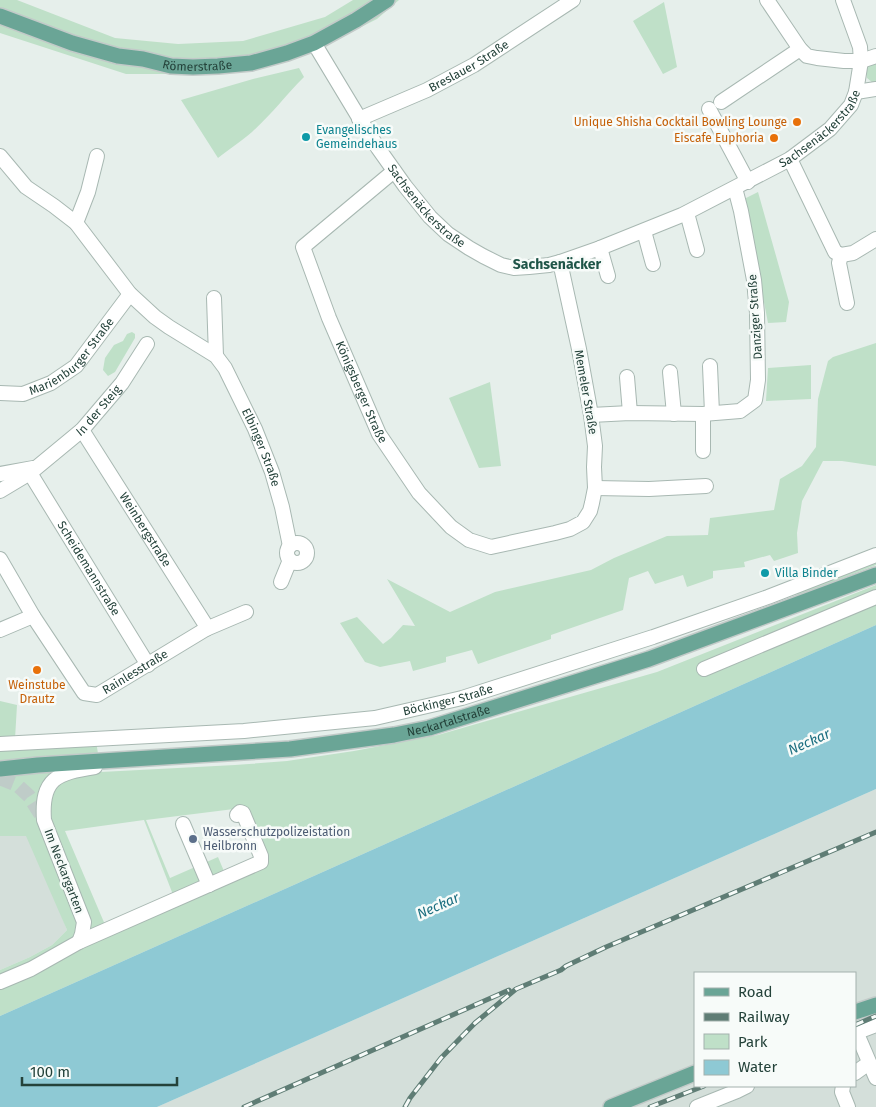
<svg xmlns="http://www.w3.org/2000/svg" width="876" height="1107" font-family="'Fira Sans',sans-serif">
	<rect width="100%" height="100%" fill="#e6efeb"/>
	<path fill="#d4dfda" fill-rule="evenodd" d="M876 789V1107H157ZM695 973H855V1086H695Z
		M0 793 16 799 67 930 52 945 30 957 0 970Z"/>
	<path fill="#bfe0c8" fill-rule="evenodd" d="M0 0H17L115 38 178 44 243 41 325 17 353 0H399L377 19 305 55 265 66 221 74H126L0 33Z
		M664 2 677 67 663 74 633 21Z
		M876 61V83H873L867 78 866 65Z
		M299 68 304 77C286 95 271 115 252 132 242 141 229 149 218 158L181 100 253 79Z
		M758 192 789 302 786 322 768 323 744 199Z
		M132 332 135 334V338L115 372 108 376 103 370 105 358 114 345 123 341 127 334Z
		M876 343V466L842 461H823L802 501 797 533 798 553 774 561 770 555 744 562 745 567 713 571V578L687 587 683 575 655 584 648 571 629 578 623 610 551 635V639L478 664 472 650 446 657V662L413 671 410 661 380 667 365 662 340 623 357 617 383 644 391 638 403 625 415 626 387 579 450 612 495 592 591 570 614 558 667 536 708 535 710 518 774 510 780 479 802 466 816 447 818 399 828 361 833 357Z
		M811 365V399L766 401 768 368Z
		M490 382 501 466 479 468 449 398Z
		M876 559V565L797 596 795 591Z
		M876 585V625L0 1016V970L30 957 52 945 67 930 26 836H0V701L17 705 15 739 95 735 101 772 235 765 287 761 354 751 438 735 657 672ZM234 809 256 857 241 863 243 869 226 876 218 857 170 878 146 820ZM144 820 177 905 109 934 65 831Z"/>
	<path fill="#8ec9d4" d="M876 625V789L157 1107H0V1016Z"/>
	<g fill="none" stroke-linecap="round" stroke-linejoin="round">
		<path stroke="#bfccc8" stroke-width="14" stroke-dasharray="14 7" stroke-linecap="butt" d="M0 779H2L17 785 29 796 44 820"/>
		<g stroke="#a8b8b2" stroke-width="16">
			<g id="minor">
				<path d="M767 0 800 49 807 56 817 58 844 61H861L876 56"/>
				<path id="s1" d="M314 43 358 116 378 148 405 186 430 217 448 234 469 248 483 256 501 265 514 268 529 267 549 265 560 262 600 248 682 215 790 159 830 129 851 105 856 92 861 61 860 47 843 0"/>
				<path d="M856 92 876 89"/>
				<path d="M721 102 800 49"/>
				<path d="M709 109 748 182"/>
				<path id="s2" d="M359 119 427 90 474 65 573 0"/>
				<path id="s3" d="M0 156 26 187 54 206 76 223 130 294 155 317 169 327 216 356 225 368 255 429 272 472 282 507 290 546"/>
				<path d="M790 159 835 252 841 255 853 253 876 239"/>
				<path id="s4" d="M394 171 303 247 329 318 379 434 419 493 451 527 469 540 491 547 555 533 570 529 583 522 590 511 592 503 595 488 594 467 595 446 591 415 579 349 560 262"/>
				<path d="M687 213 697 250"/>
				<path d="M76 223 88 192 97 156"/>
				<path d="M644 231 653 264"/>
				<path d="M600 248 608 276"/>
				<path d="M841 255 839 263 847 303"/>
				<path d="M214 298 216 356"/>
				<path d="M710 366 712 413"/>
				<path d="M670 372 674 414"/>
				<path d="M627 377 630 413"/>
				<path id="s5" d="M0 393 23 394 51 383 76 366 130 294"/>
				<path d="M591 415 630 413 703 414 740 411 755 400 758 380 757 313 754 280 741 211 735 188"/>
				<path id="s6" d="M82 430 205 624 206 629"/>
				<path d="M703 451V414"/>
				<path id="s7" d="M30 473 148 665"/>
				<path d="M0 474 33 468"/>
				<path d="M595 488 649 489 706 486"/>
				<path id="s8" d="M0 491 30 473 82 430 122 383 147 344"/>
				<circle cx="297" cy="553" r="10"/>
				<path id="s9" d="M0 559 33 616 84 693 97 695 206 629 246 612"/>
				<path d="M281 582 290 560"/>
				<path d="M0 630 33 616"/>
				<path d="M704 669 876 597"/>
				<path id="s10" d="M0 744 244 731 375 718 462 698 653 637 768 597 876 555"/>
				<path d="M183 824 209 885"/>
				<path d="M79 942 82 934 84 922 44 820C41 778 57 773 95 767"/>
				<path d="M0 982 31 969 79 942 261 862V856L243 813 240 812 237 815"/>
				<path d="M855 1029 876 1078"/>
				<path d="M855 1033 876 1025"/>
				<path d="M855 1073 869 1063"/>
				<path d="M843 1086 842 1092 848 1107"/>
				<path d="M697 1107 737 1091 747 1086"/>
			</g>
		</g>
		<g stroke="#c2cac8" stroke-width="18">
			<g id="major">
				<path id="s11" d="M0 16 72 43 118 56 143 59 171 66 193 67 218 66 251 63 287 53 314 43 356 20 387 0"/>
				<path id="s12" d="M0 769 38 765 290 749 394 735 429 728 649 659 876 575"/>
				<path d="M855 1012 876 1005"/>
				<path d="M611 1107 695 1073"/>
			</g>
		</g>
		<use href="#minor" stroke="#fff" stroke-width="14"/>
		<use href="#major" stroke="#6aa596" stroke-width="15"/>
		<g stroke="#5f7d75" stroke-width="5">
			<path id="rail" d="M855 1025 876 1016
				M244 1107 509 990
				M405 1107 410 1098 441 1058 475 1023 516 989 561 970 566 966 606 947 876 832
				M650 1107 704 1086"/>
		</g>
		<use href="#rail" stroke="#f7fbf9" stroke-width="3" stroke-dasharray="9" stroke-linecap="butt"/>
	</g>
	<g fill="#e8710a" stroke="#f7fbf9" stroke-width="2">
		<circle cx="797" cy="122" r="5"/>
		<circle cx="774" cy="138" r="5"/>
		<circle cx="37" cy="670" r="5"/>
	</g>
	<g fill="#0f9aa8" stroke="#f7fbf9" stroke-width="2">
		<circle cx="306" cy="137" r="5"/>
		<circle cx="765" cy="573" r="5"/>
	</g>
	<circle fill="#5c6f8a" stroke="#f7fbf9" stroke-width="2" cx="193" cy="839" r="5"/>
	<g text-anchor="middle" dominant-baseline="central" stroke-width="5" stroke-linejoin="round" paint-order="stroke">
		<g font-size="12" fill="#24423a" stroke="#f7fbf9">
			<text stroke="none"><textPath href="#s11" startOffset="205">Römerstraße</textPath></text>
			<text stroke="none"><textPath href="#s2" startOffset="122">Breslauer Straße</textPath></text>
			<text stroke="none"><textPath href="#s1" startOffset="651">Sachsenäckerstraße</textPath></text>
			<text stroke="none"><textPath href="#s1" startOffset="199">Sachsenäckerstraße</textPath></text>
			<text transform="translate(755 317) rotate(-94)">Danziger Straße</text>
			<text stroke="none"><textPath href="#s5" startOffset="86">Marienburger Straße</textPath></text>
			<text stroke="none"><textPath href="#s4" startOffset="275">Königsberger Straße</textPath></text>
			<text transform="translate(586 392) rotate(80)">Memeler Straße</text>
			<text stroke="none"><textPath href="#s8" startOffset="128">In der Steig</textPath></text>
			<text stroke="none"><textPath href="#s3" startOffset="400">Elbinger Straße</textPath></text>
			<text stroke="none"><textPath href="#s6" startOffset="118">Weinbergstraße</textPath></text>
			<text stroke="none"><textPath href="#s7" startOffset="112">Scheidemannstraße</textPath></text>
			<text stroke="none"><textPath href="#s9" startOffset="216">Rainlesstraße</textPath></text>
			<text stroke="none"><textPath href="#s10" startOffset="451">Böckinger Straße</textPath></text>
			<text stroke="none"><textPath href="#s12" startOffset="452">Neckartalstraße</textPath></text>
			<text transform="translate(64 871) rotate(69)">Im Neckargarten</text>
		</g>
		<g font-size="12" fill="#c56008" stroke="#f7fbf9" text-anchor="end">
			<text x="787" y="122">Unique Shisha Cocktail Bowling Lounge</text>
			<text x="764" y="138">Eiscafe Euphoria</text>
			<text x="37" y="685" text-anchor="middle">Weinstube<tspan x="37" dy="14">Drautz</tspan></text>
		</g>
		<g font-size="12" fill="#0d838f" stroke="#f7fbf9" text-anchor="start">
			<text x="316" y="130">Evangelisches<tspan x="316" dy="14">Gemeindehaus</tspan></text>
			<text x="775" y="573">Villa Binder</text>
		</g>
		<g font-size="12" fill="#4e5e75" stroke="#f7fbf9" text-anchor="start">
			<text x="203" y="832">Wasserschutzpolizeistation<tspan x="203" dy="14">Heilbronn</tspan></text>
		</g>
		<g font-size="14" font-weight="bold" fill="#1f5548" stroke="#f7fbf9">
			<text x="557" y="264">Sachsenäcker</text>
		</g>
		<g font-size="14" font-style="italic" fill="#1c6f80" stroke="#f7fbf9">
			<text transform="translate(809 742) rotate(-24)">Neckar</text>
			<text transform="translate(438 906) rotate(-24)">Neckar</text>
		</g>
	</g>
	<rect x="694" y="972" width="162" height="115" fill="#f7fbf9" stroke="#a3b1ad"/>
	<rect x="704" y="988" width="25" height="8" fill="#6aa596" stroke="#a3b1ad"/>
	<text x="738" y="997" font-size="15" fill="#24423a">Road</text>
	<rect x="704" y="1013" width="25" height="8" fill="#5f7d75" stroke="#a3b1ad"/>
	<text x="738" y="1022" font-size="15" fill="#24423a">Railway</text>
	<rect x="704" y="1034" width="25" height="15" fill="#bfe0c8" stroke="#a3b1ad"/>
	<text x="738" y="1047" font-size="15" fill="#24423a">Park</text>
	<rect x="704" y="1060" width="25" height="15" fill="#8ec9d4" stroke="#a3b1ad"/>
	<text x="738" y="1072" font-size="15" fill="#24423a">Water</text>
	<path d="M22 1077v8h155v-8" fill="none" stroke="#24423a" stroke-width="2.5"/>
	<text x="30" y="1077" font-size="15" fill="#24423a" stroke="#f7fbf9" stroke-width="4" paint-order="stroke">100 m</text>
</svg>
